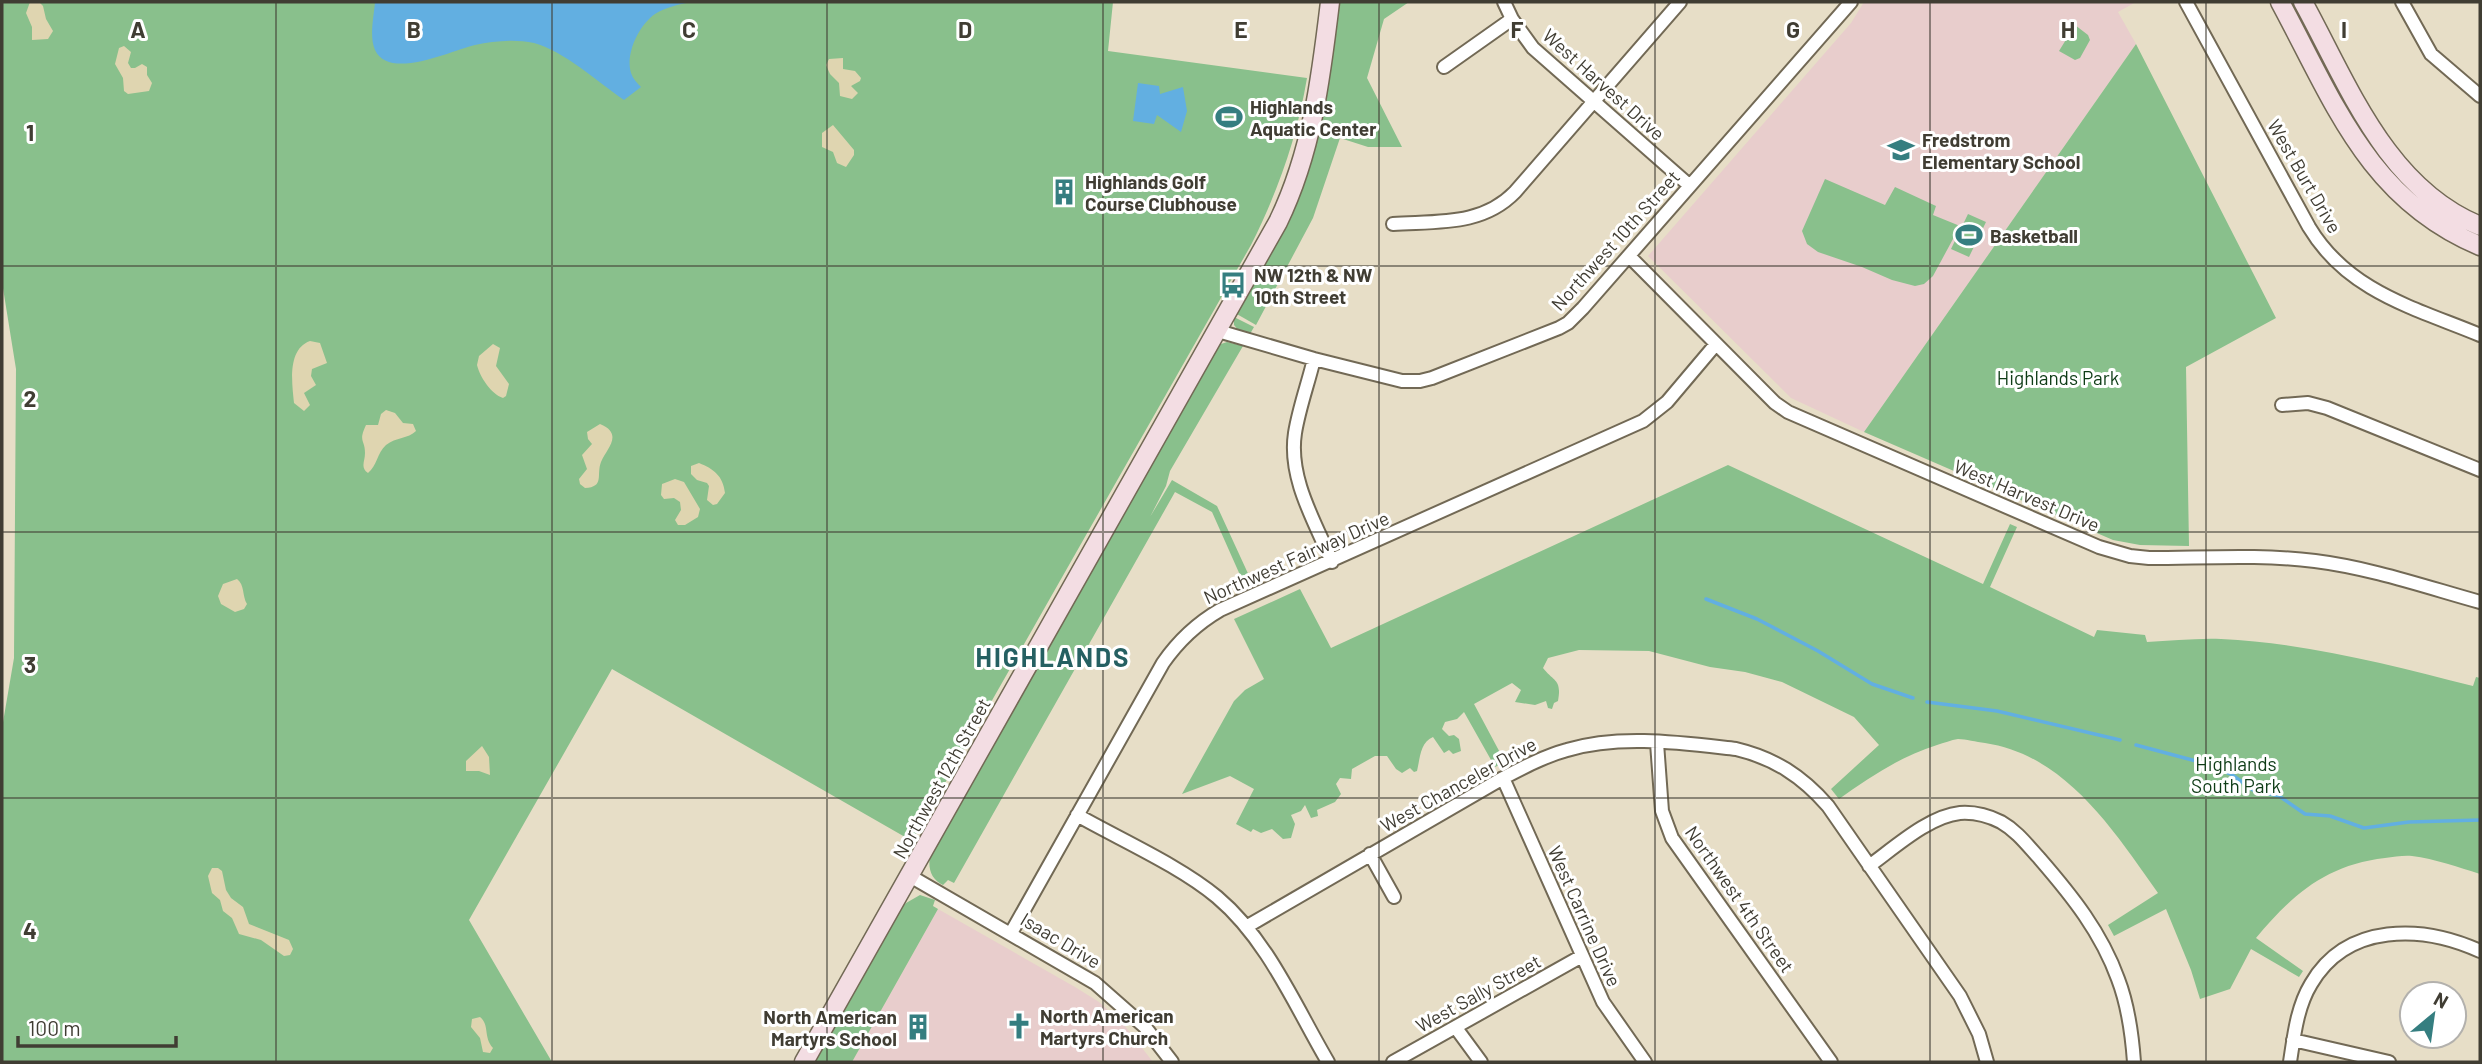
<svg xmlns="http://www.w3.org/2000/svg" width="2482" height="1064" font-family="Barlow,sans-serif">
	<rect width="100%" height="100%" fill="#e7dec7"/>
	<path fill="#e8cdcc" d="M1864 2H2136L2118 12 2136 44 1864 432 1791 398 1648 256 1851 23Z
		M938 909 1075 987 1099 1002 1124 1025 1153 1062H852Z"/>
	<path fill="#89c08c" d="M2 2H1113L1108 51 1307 78C1297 138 1278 191 1251 245L912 841 612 669 469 920 552 1062H2V728L14 658 16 369 2 282Z
		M1337 2H1409L1384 19 1367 78 1402 147H1368L1340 138 1313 218 1256 325 1235 313 1276 238Z
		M2075 25 2088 35 2090 40 2080 58 2075 60 2059 51Z
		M2307 29 2316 41 2372 139 2480 231V239L2458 229 2410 196 2367 145 2303 32Z
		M2136 44 2276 318 2186 367 2189 546 2140 545 2113 540 1864 432Z
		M1825 179 1885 205 1895 187 1936 206 1933 215 1960 226 1933 276 1924 284 1915 286 1892 280 1862 267 1818 252 1807 244 1802 231Z
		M1968 214 1986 222 1969 257 1951 249Z
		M1234 317 1254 327 1250 334 1239 331 1234 325Z
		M1227 342 1243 346 1170 471 1166 486 1150 517 1172 480 1217 506 1251 580 1244 584 1212 512 1175 492 954 883 948 880 943 885C930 879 927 866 931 852L1218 345Z
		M1728 465 1983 584 2010 524 2017 527 1990 587 2094 637 2097 630 2145 635 2147 642C2171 641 2197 638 2221 639 2307 643 2390 665 2473 686L2476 677 2480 678V874C2458 867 2435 859 2412 856 2404 855 2394 857 2385 858 2326 865 2293 894 2256 938L2303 971 2299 977 2251 949 2230 989 2200 999 2191 970 2166 909 2114 936 2108 925 2158 893C2114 831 2066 755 1985 743 1976 742 1966 739 1958 739 1951 740 1944 743 1937 745 1901 756 1870 777 1839 799L1831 789 1879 745 1854 717 1782 682 1745 672 1710 667 1649 651 1579 650 1548 658 1543 668C1554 682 1562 679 1558 701L1554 703 1552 709 1548 708 1546 701 1535 705 1515 702 1521 690 1512 683 1474 704 1505 762 1495 767 1464 712 1457 719 1445 722 1442 729 1449 736 1454 735 1459 739 1461 751 1453 754 1449 750 1444 753 1433 737C1420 742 1420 759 1417 771L1414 772 1410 768 1402 773 1396 769 1387 756H1375L1352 769 1351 779 1340 778 1336 784 1341 794 1335 802 1317 810 1318 816 1311 818 1305 805 1301 811 1291 815 1295 824 1291 838 1283 839 1272 829 1261 833 1253 829 1251 832 1236 824 1254 789 1230 776 1182 794 1234 701 1245 690 1264 679 1234 619 1300 589 1331 648Z
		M920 895 935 900 933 906 938 909 852 1062H813L898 912 906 903Z"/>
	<path fill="#dfd5b0" d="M30 2H39L43 6 46 19 53 31 48 39 32 40V27L26 13Z
		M124 46 131 52 128 63 131 68H135L142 64 147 67V75L152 83 149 91 128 94 124 91 123 78 115 64 119 48Z
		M843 58V69L855 71 861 78 860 81 851 86 858 93 852 99 840 96 839 83 830 74 826 65 829 59Z
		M833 125 854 150V155L846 167 837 163 833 152 822 147V133Z
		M310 341 320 343 327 363 312 369 311 376 316 385 304 393 310 405 304 411 294 403C292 384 287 349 310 341Z
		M493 344 500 348 496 366 509 384 506 396 503 398C491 394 480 377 477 365L479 356Z
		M386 410 395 413 403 423 413 424 416 431C408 439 396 437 386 445 377 453 377 466 368 473 360 467 365 462 365 453 365 439 358 442 366 425H378L381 414Z
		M600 424C624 434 607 448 601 462 596 475 605 487 585 488L580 484 579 479 587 469 582 455 592 444 588 439 587 432Z
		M699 463C714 469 723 476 725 493L717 504 713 505 707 500 709 486 707 483 697 480 691 474V466Z
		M675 479 684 482 700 509 698 517 685 525H678L675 520 681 510 680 502 674 498 664 499 661 495 662 484Z
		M237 579C245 585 242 596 247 604L244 609 235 612 221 604 218 596 223 584Z
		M482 746 489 757 490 775 479 771H466V761Z
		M212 868H218L222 871 226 890 231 898 243 907 249 924 289 940 293 949 290 955 284 956 261 940 239 934 232 918 223 911 220 900 212 893 208 876Z
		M480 1017C490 1025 483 1037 493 1048L490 1053 483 1052 480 1038 471 1027 472 1019Z"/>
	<path fill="#62afe1" d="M375 2H692C680 4 666 7 655 14 639 25 625 54 631 73 633 79 637 83 641 87L624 100C598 82 564 51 534 43 515 39 494 41 475 45 453 50 389 81 375 50 369 36 374 16 375 2Z
		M1138 83 1159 86 1160 94 1183 87 1187 111 1181 132 1157 115 1154 124 1133 121Z"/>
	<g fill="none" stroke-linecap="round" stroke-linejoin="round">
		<path stroke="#62afe1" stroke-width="3.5" d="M1706 599 1757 619 1818 651 1872 684 1913 698
			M1927 702 1997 711 2120 740
			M2136 745 2196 761 2231 774 2253 790 2279 796 2305 814 2330 816 2364 828 2409 822 2480 820"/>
		<g stroke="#726955" stroke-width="16">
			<path id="street" d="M1504 2 1512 19 1533 48 1690 186
				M2186 2 2309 227C2348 292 2415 308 2480 335
				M2402 2 2431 54 2480 96
				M1444 67 1512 19
				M1393 224C1438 221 1482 226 1515 192L1680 2
				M1629 256 1775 403 1788 412 2099 547 2130 556 2149 558C2204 558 2260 554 2315 561 2371 568 2426 587 2480 602
				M1218 331 1314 359 1402 381H1420L1432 378 1559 328 1568 323 1583 308 1851 2
				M1314 359C1308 384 1299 408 1295 433 1288 478 1315 522 1332 562
				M2282 405 2308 403 2327 408 2480 470
				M1657 743 1662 811 1672 838 1831 1062
				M1503 778 1603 1002 1645 1062
				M1077 815C1121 840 1180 866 1217 897 1268 940 1295 1006 1328 1062
				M1370 854 1394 897
				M1869 866C1894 848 1929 816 1960 813 1974 812 1989 816 2001 822 2017 831 2028 846 2040 859 2072 896 2101 932 2118 979 2128 1005 2132 1034 2134 1062
				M910 876 1095 983 1145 1027 1172 1062
				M1246 927 1503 778C1524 767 1545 756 1567 750 1620 734 1682 743 1736 749 1774 758 1802 776 1828 806L1960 996 1979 1034 1987 1062
				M1011 933 1163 663C1179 640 1196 624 1220 610L1643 421 1667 402 1716 344
				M1456 1028 1481 1062
				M2293 1040 2389 1062
				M1393 1062 1582 956
				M2290 1062C2294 1036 2297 1007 2311 984 2347 922 2423 925 2480 951"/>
		</g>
		<g stroke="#726955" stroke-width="21">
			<path id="secondary" d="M2280 2C2334 102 2368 199 2480 246
				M2303 2C2348 84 2386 188 2480 226
				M804 1062 1278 222C1312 152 1321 78 1330 2"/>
		</g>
		<use href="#street" stroke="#fff" stroke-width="12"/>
		<use href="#secondary" stroke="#f3dde3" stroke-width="18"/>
	</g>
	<path fill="none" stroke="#403d33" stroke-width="2" stroke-opacity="0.55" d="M276 2V1062M552 2V1062M827 2V1062M1103 2V1062M1379 2V1062M1655 2V1062M1930 2V1062M2206 2V1062M2 266H2480M2 532H2480M2 798H2480"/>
	<defs>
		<g id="stadium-bare" transform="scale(2.1)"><path d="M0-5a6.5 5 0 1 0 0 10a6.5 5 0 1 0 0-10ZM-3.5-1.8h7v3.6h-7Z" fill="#357e80" stroke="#fff" stroke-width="2.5" paint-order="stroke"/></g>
		<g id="school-bare" transform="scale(2.1)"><path d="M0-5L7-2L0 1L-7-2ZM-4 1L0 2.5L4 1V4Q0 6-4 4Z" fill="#357e80" stroke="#fff" stroke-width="2.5" paint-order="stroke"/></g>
		<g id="building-bare" transform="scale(2.1)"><path d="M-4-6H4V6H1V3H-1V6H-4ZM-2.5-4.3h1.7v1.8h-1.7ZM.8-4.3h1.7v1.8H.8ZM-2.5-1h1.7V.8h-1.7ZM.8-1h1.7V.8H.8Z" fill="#357e80" stroke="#fff" stroke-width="2.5" paint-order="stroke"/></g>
		<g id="bus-bare" transform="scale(2.1)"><path d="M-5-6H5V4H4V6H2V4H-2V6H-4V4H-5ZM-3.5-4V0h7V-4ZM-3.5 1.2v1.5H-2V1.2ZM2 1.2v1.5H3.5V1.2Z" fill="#357e80" stroke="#fff" stroke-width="2.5" paint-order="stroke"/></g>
		<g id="church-bare" transform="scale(2.1)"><path d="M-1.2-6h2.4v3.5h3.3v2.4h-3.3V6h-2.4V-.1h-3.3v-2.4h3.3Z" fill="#357e80" stroke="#fff" stroke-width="2.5" paint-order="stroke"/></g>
	</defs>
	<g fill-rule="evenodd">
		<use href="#stadium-bare" x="1229" y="117"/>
		<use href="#school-bare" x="1901" y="150"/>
		<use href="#building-bare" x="1064" y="192"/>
		<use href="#stadium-bare" x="1969" y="235"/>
		<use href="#bus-bare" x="1233" y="285"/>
		<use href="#church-bare" x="1019" y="1026"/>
		<use href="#building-bare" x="918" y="1027"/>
	</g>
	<g text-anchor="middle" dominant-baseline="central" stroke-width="6" stroke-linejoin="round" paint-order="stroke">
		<g font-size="19" fill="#403d33" stroke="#fff">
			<text transform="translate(1604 84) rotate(42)">West Harvest Drive</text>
			<text transform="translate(2305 176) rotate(60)">West Burt Drive</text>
			<text transform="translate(1615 240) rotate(-48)">Northwest 10th Street</text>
			<text transform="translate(2027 495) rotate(23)">West Harvest Drive</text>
			<text transform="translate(1296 557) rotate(-24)">Northwest Fairway Drive</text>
			<text transform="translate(941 778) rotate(-61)">Northwest 12th Street</text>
			<text transform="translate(1458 784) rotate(-29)">West Chanceler Drive</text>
			<text transform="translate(1740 899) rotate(55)">Northwest 4th Street</text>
			<text transform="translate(1585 916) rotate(66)">West Carrine Drive</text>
			<text transform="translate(1061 940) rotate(31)">Isaac Drive</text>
			<text transform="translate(1478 993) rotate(-29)">West Sally Street</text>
		</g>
		<g font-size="19" font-weight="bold" fill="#403d33" stroke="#fff" text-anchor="start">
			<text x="1250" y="106">Highlands<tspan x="1250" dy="22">Aquatic Center</tspan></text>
			<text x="1922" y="139">Fredstrom<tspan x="1922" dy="22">Elementary School</tspan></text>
			<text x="1085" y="181">Highlands Golf<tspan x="1085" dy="22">Course Clubhouse</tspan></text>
			<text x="1990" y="235">Basketball</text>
			<text x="1254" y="274">NW 12th &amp; NW<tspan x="1254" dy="22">10th Street</tspan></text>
			<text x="1040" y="1015">North American<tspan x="1040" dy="22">Martyrs Church</tspan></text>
			<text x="897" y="1016" text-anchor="end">North American<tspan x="897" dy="22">Martyrs School</tspan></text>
		</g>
		<g font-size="19" fill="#0e3c16" stroke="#fff">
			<text x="2058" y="377">Highlands Park</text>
			<text x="2236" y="763">Highlands<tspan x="2236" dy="22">South Park</tspan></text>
		</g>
		<g font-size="26" font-weight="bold" letter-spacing="2" fill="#256062" stroke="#fff">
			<text x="1053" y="656">HIGHLANDS</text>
		</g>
	</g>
	<g font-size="23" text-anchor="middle" font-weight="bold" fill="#403d33" stroke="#fff" stroke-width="6" stroke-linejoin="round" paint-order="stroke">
		<text x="138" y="38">A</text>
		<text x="414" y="38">B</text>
		<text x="689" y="38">C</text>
		<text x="965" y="38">D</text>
		<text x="1241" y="38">E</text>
		<text x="1517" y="38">F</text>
		<text x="1793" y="38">G</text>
		<text x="2068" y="38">H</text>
		<text x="2344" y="38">I</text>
		<text x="30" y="141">1</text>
		<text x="30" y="407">2</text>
		<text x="30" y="673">3</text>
		<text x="30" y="939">4</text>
	</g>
	<rect width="2482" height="1064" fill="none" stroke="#403d33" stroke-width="7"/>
	<g transform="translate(2433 1015) rotate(29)"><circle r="33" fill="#ffffff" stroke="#b3b1ad" stroke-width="2"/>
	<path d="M0-5L12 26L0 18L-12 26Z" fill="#357e80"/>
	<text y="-10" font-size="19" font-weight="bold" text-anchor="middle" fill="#403d33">N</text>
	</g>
	<path d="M18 1036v10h158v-10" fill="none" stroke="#403d33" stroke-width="3.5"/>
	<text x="28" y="1036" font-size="21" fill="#403d33" stroke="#ffffff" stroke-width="5" paint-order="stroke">100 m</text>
</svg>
